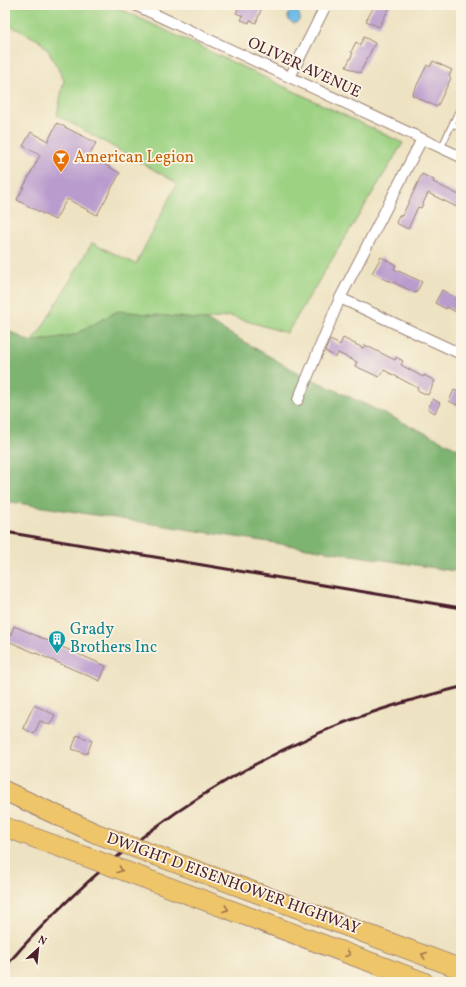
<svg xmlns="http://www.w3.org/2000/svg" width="466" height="987" font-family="Vollkorn,serif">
	<rect width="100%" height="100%" fill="#fcf5e5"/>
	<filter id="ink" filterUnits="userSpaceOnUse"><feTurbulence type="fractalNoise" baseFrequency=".025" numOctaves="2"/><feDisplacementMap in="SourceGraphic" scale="8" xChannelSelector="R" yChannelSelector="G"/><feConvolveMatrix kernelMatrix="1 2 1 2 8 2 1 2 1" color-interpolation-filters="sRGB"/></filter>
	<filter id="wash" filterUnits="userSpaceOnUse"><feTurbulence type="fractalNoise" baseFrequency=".012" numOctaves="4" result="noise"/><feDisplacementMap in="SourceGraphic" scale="16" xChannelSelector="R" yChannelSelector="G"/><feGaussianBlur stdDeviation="0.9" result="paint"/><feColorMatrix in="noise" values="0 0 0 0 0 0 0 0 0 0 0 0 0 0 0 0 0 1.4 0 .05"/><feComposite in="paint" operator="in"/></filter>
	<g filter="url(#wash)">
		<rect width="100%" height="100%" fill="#ede2c1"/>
		<path fill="#9dd283" stroke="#747857" d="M5 5H112L403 143 287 333 230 316 206 320 118 311 74 335 31 342 40 331 92 243 136 264 177 183 57 115 64 80 49 52 40 41 5 23Z"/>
		<path fill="#7eb471" stroke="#646a4e" d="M118 311 206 320 295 371 461 450V572L5 501V329L31 342 74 335Z"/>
		<path fill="#6ebde8" stroke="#5c6e8a" d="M288 17a6 6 0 1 1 12 0a6 6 0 1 1-12 0Z"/>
		<g id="blocks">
			<path fill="#b99bce" d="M240 5H249L261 10 256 23 250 20 249 23 241 20 243 16 236 13Z
				M375 5H391L379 27 366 21Z
				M364 37 375 43 360 73 346 67 353 53 351 52 356 42 360 45Z
				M433 61 452 70 449 76 451 78 437 107 412 95 427 65 430 67Z
				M57 123 96 143 89 156 120 173 97 215 67 199 55 220 17 200 40 155 23 146 31 132 48 141Z
				M422 174 434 180 433 182 461 196V209L428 193 421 208 418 207 408 229 396 223 399 215 402 216Z
				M381 257 396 265 394 269 422 282 416 293 388 280V281L372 273Z
				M442 290 461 301V315L447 307 446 309 435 303Z
				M343 338 363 348 365 345 395 360 396 357 403 361 401 365 423 377 424 375 435 381 428 395 417 390 418 388 384 370 379 377 355 366 357 362 338 353 336 357 325 351 330 340 340 345Z
				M454 390 461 393V407L449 401Z
				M433 399 440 403 435 413 428 409Z
				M14 626 106 666 100 681 8 641Z
				M34 705 55 715 50 725 40 721 34 734 23 728Z
				M77 735 92 741 87 754 72 749Z"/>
		</g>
	</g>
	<g filter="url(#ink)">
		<use href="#blocks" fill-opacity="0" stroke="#9c8076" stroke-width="1"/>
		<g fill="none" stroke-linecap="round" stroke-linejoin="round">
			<g stroke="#9c8076" stroke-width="7">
				<path id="lane" d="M452 124 461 128
					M441 148 461 105"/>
			</g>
			<g stroke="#9c8076" stroke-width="12">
				<path id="street" d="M135 5 461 157
					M290 77 326 5
					M340 298 461 354
					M298 400 340 298 422 139"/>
			</g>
			<g stroke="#9c8076" stroke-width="21">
				<path id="highway" d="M5 791 95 833
					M214 877 461 969
					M190 895 424 982"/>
			</g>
			<use href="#lane" stroke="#fff" stroke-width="5"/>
			<use href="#street" stroke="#fff" stroke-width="10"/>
			<use href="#highway" stroke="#eec569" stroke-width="19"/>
			<path stroke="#4a1f2b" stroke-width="3" d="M5 532 461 608
				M5 967C90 867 197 787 317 734 363 713 412 699 461 687"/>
			<g stroke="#9c8076" stroke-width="21" stroke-linecap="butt">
				<path id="highway-bridge" d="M5 827 190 895
					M95 833 214 877"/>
			</g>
			<use href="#highway-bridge" stroke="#eec569" stroke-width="19"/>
		</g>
		<defs><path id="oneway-chevron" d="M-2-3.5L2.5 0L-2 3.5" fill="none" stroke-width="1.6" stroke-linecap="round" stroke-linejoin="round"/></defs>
		<g stroke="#9c724a">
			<use href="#oneway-chevron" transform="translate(120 870) rotate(20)"/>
			<use href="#oneway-chevron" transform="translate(226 909) rotate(20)"/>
			<use href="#oneway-chevron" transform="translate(348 954) rotate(20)"/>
			<use href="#oneway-chevron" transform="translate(424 955) rotate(-160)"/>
		</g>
	</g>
	<defs>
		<g id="bar-pin" transform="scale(0.9)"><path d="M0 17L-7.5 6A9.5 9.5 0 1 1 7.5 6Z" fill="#e8710a" stroke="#fcf5e5"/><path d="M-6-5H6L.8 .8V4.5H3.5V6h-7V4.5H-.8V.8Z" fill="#fff"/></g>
		<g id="building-pin" transform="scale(0.9)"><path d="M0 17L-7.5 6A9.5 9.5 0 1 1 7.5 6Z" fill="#0f9aa8" stroke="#fcf5e5"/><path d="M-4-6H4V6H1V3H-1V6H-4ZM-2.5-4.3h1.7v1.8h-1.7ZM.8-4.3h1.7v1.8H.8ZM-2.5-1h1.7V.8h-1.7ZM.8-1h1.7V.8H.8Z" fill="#fff"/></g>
	</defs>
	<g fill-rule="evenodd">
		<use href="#bar-pin" x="61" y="158"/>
		<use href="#building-pin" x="57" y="639"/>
	</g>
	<g text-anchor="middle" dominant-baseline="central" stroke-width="3.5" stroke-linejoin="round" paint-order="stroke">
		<g font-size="16" fill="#4a1f2b" stroke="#fcf5e5">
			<text transform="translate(304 68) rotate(25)">OLIVER AVENUE</text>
			<text transform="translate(233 884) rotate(20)">DWIGHT D EISENHOWER HIGHWAY</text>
		</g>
		<g font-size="16" fill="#c56008" stroke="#fcf5e5" text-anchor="start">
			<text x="74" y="158">American Legion</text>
		</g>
		<g font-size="16" fill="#0d838f" stroke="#fcf5e5" text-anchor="start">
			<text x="70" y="630">Grady<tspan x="70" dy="18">Brothers Inc</tspan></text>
		</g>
	</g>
	<rect width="466" height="987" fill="none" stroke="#fcf5e5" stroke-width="20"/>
	<g transform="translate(38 949) rotate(27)" stroke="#fcf5e5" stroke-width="3" paint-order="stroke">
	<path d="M0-3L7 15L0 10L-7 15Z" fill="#4a1f2b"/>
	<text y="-6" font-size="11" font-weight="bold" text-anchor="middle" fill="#4a1f2b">N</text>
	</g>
</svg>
